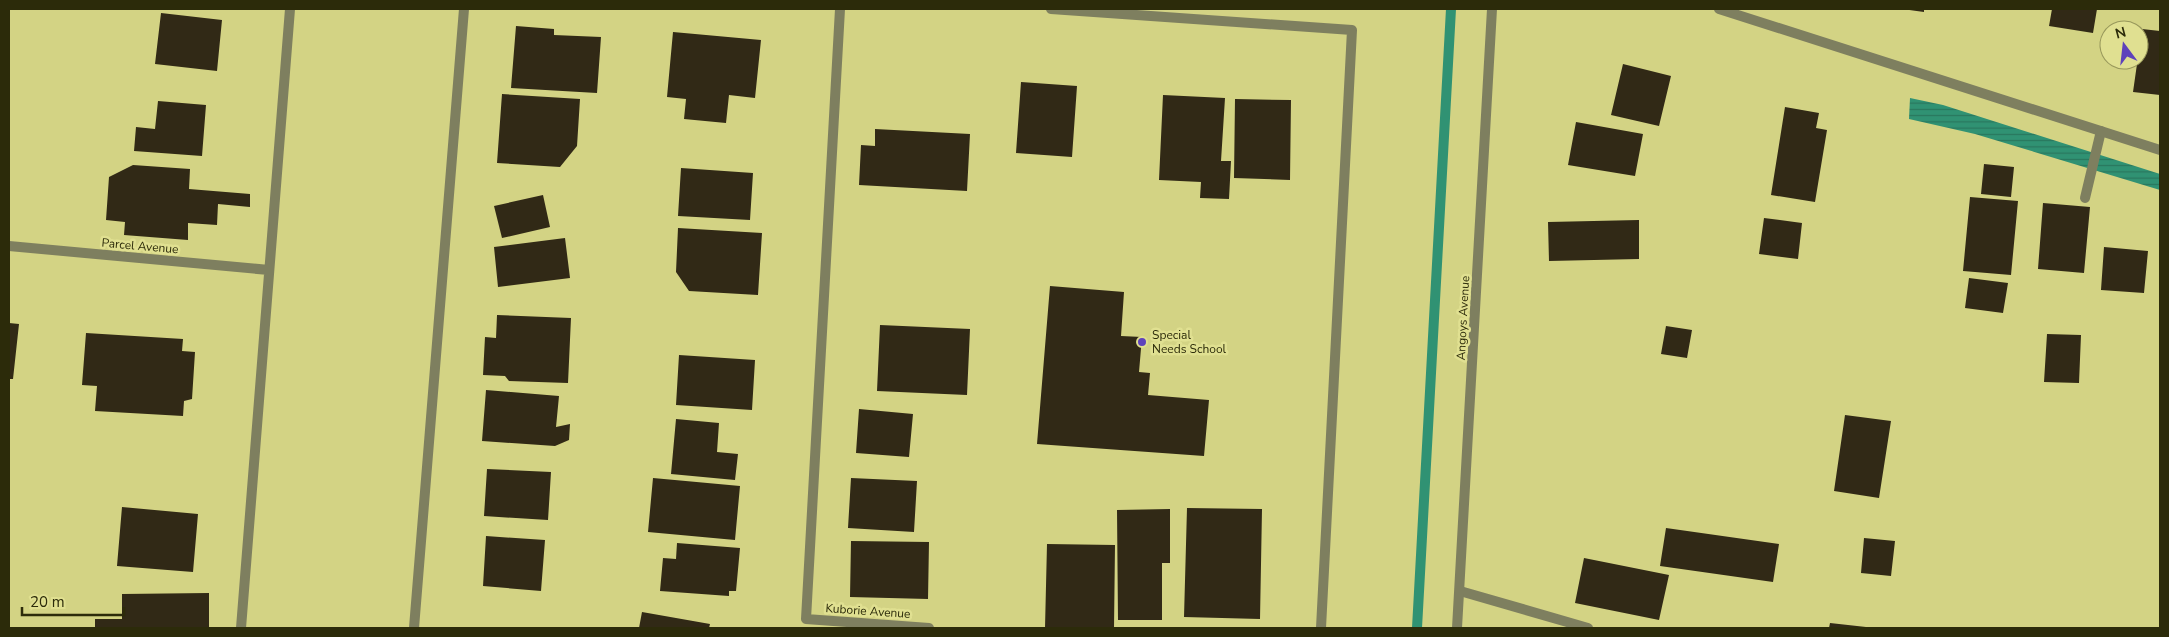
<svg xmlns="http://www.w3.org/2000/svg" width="2169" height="637" font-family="'Nunito Sans',sans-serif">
	<defs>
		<pattern id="water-rules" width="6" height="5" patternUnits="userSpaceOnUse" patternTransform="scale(1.25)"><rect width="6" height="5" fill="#309273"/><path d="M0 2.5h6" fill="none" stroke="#29775d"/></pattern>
	</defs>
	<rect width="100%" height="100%" fill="#d3d384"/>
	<path fill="url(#water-rules)" d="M1910 98 1943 105 2160 174V190L1975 134 1909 119Z"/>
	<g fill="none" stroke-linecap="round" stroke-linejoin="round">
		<path stroke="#309273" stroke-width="10" d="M1417 628 1451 9"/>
	</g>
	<path fill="#312916" d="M1902 9H1924V12Z
		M2052 9H2097L2093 33 2049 26Z
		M161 13 222 20 217 71 155 64Z
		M516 26 554 29V35L601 37 597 93 511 88Z
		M2142 29 2160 31V95L2133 92Z
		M673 32 761 40 755 98 729 95 726 123 684 119 686 99 667 97Z
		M1623 64 1671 76 1659 126 1611 115Z
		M1021 82 1077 86 1072 157 1016 153Z
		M502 94 580 99 577 146 560 167 497 163Z
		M1163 95 1225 98 1221 161H1231L1229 199 1200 198 1201 182 1159 180Z
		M1235 99 1291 100 1290 180 1234 178Z
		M158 101 206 105 202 156 134 151 136 127 155 129Z
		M1785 107 1819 113 1816 128 1827 130 1815 202 1771 195Z
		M1576 122 1643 134 1635 176 1568 165Z
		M875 129 970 134 967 191 859 185 861 145 875 146Z
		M1984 164 2014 167 2011 197 1981 194Z
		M133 165 190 169 189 189 250 194V207L218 204 217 225 188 223V240L124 235 125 222 106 220 109 177Z
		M681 168 753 173 750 220 678 216Z
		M543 195 550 227 502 238 494 206Z
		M1970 197 2018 201 2011 275 1963 271Z
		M2043 203 2090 207 2084 273 2038 269Z
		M1764 218 1802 223 1798 259 1759 254Z
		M1639 220V259L1549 261 1548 222Z
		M678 228 762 233 758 295 689 291 676 272Z
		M565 238 570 278 498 287 494 247Z
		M2104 247 2148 251 2144 293 2101 290Z
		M1969 278 2008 283 2003 313 1965 308Z
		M1050 286 1124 292 1121 336 1142 337 1139 372 1150 373 1148 395 1209 400 1204 456 1037 444Z
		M497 315 571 318 568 383 509 381 505 376 483 375 485 337 496 338Z
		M9 323 19 324 13 379H9Z
		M880 325 970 329 967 395 877 391Z
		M1666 326 1692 330 1687 358 1661 354Z
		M86 333 183 339 182 351 195 352 192 399 184 401 183 416 95 411 97 386 82 385Z
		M2047 334 2081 335 2079 383 2044 382Z
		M679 355 755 360 752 410 676 405Z
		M486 390 559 396 556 427 570 424 569 440 555 446 482 441Z
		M859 409 913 414 909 457 856 453Z
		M1845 415 1891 421 1879 498 1834 491Z
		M676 419 719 423 717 452 738 454 735 480 671 474Z
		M487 469 551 472 548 520 484 516Z
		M653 478 740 486 735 540 648 532Z
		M851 478 917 481 914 532 848 528Z
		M122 507 198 514 193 572 117 566Z
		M1187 508 1262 509 1260 619 1184 617Z
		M1170 509V563H1162V620H1118L1117 510Z
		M1666 528 1779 544 1773 582 1660 566Z
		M486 536 545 540 541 591 483 586Z
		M1864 538 1895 541 1891 576 1861 573Z
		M851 541 929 542 928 599 850 597Z
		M677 543 740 548 736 591H729V596L660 591 663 558 676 559Z
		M1047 544 1115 545 1114 628H1045Z
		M1584 558 1669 575 1659 620 1575 603Z
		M209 593V628H95V619H122V594Z
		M642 612 710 624 709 628H639Z
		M1830 623 1866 627V628H1829Z"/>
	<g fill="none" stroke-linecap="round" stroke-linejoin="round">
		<path stroke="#7e7f5f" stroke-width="10" d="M2085 198 2101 131"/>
		<path stroke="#7e7f5f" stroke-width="10" d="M840 9 806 619 929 628
			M1051 9 1352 30 1321 628
			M1719 9 2160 150
			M9 246 269 270
			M1460 591 1588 628
			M241 628 290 9
			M414 628 464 9"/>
		<path stroke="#7e7f5f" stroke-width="10" d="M1457 628 1492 9"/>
	</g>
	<circle fill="#5e42bb" stroke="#e0e091" stroke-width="2" cx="1142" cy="342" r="5"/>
	<g text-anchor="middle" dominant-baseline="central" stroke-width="5" stroke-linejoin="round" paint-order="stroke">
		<g font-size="12" fill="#2c2b0a" stroke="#e0e091">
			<text transform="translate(140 246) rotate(5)">Parcel Avenue</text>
			<text transform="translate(1463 318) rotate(-87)">Angoys Avenue</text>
			<text transform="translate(868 611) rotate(4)">Kuborie Avenue</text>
		</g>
		<g font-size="12" fill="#2c2b0a" stroke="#e0e091" text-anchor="start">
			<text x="1152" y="335">Special<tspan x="1152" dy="14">Needs School</tspan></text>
		</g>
	</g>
	<rect width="2169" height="637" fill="none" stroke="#2c2b0a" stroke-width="20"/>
	<g transform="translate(2124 45) rotate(345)"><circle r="24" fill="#e0e091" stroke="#98985b"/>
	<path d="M0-4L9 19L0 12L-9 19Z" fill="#5e42bb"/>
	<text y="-8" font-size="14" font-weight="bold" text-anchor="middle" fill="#2c2b0a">N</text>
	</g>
	<path d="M22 607v8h102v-8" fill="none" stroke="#2c2b0a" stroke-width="2.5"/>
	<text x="30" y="607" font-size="15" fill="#2c2b0a" stroke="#e0e091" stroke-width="4" paint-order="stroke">20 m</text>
</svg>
